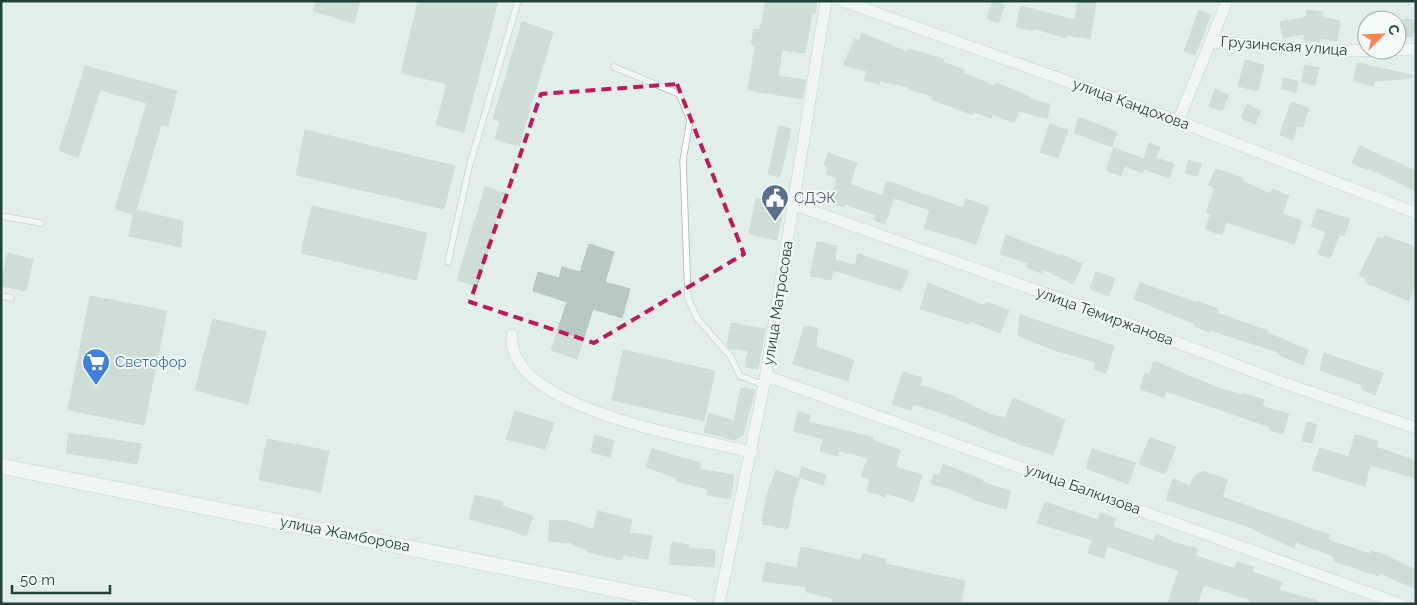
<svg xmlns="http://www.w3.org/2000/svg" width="1417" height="605" font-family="Raleway,sans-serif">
	<rect width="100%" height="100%" fill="#e2eee9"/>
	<path fill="#b7c9c2" stroke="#b4c8c1" d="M316 1H360L354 23 313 11Z
		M418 1H498L464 132 436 125 447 84 401 73Z
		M766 1H817L815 13H812L805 53 782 50 778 76 806 80 802 99 748 90 755 45 751 44 754 29 760 30Z
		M993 1 1005 6 998 23 987 18Z
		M1078 1 1096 3 1090 39 1067 35 1066 38 1033 28V31L1016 27 1021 6 1075 20Z
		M1199 10 1211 15 1195 55 1184 51Z
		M1307 10 1323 12 1322 17 1340 21 1337 41 1320 38V42L1304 40V34L1283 38 1280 22 1306 17Z
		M1405 19 1415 20 1413 37 1403 36Z
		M522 22 553 32 519 146 495 139 500 121 493 119Z
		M862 33 907 52 908 49 944 59 943 62 964 70 963 73 995 86 996 83 1030 97 1029 99 1050 104 1047 119 1019 111 1014 123 992 114 991 118 974 112 973 115 931 99 933 96 908 89 909 87 880 81 879 84 864 80 867 71 843 65 855 39 859 41Z
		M1245 60 1264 65 1258 91 1238 86Z
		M1357 63 1413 75V78L1375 81 1374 86 1353 81Z
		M1305 65 1319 68 1315 85 1301 82Z
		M85 66 177 91 168 126 161 125 136 210 183 221 181 247 129 236 133 214 115 209 147 103 100 90 78 158 59 150Z
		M1283 78 1298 81 1296 92 1281 89Z
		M1215 89 1229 95 1222 111 1209 106Z
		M1291 102 1309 108 1303 127 1297 126 1293 140 1280 135Z
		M1247 104 1261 111 1255 124 1241 118Z
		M1079 117 1117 132 1112 147 1074 133Z
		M1050 124 1068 130 1058 158 1040 152Z
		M779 126 791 129 780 177 768 174Z
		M305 130 455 166 444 209 296 175Z
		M1149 143 1160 147 1156 158 1174 164 1169 178 1144 169 1142 173 1125 166 1121 176 1106 170 1114 148 1144 159Z
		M1360 146 1416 171V191L1368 168 1367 170 1352 163Z
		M828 153 857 163 850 184 882 196 887 181 963 208 966 199 989 207 976 244 924 228 930 210 894 198 885 224 874 220 876 215 845 204 844 207 830 203 837 178 826 174 828 168 824 165Z
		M1189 160 1202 164 1197 176 1185 173Z
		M1216 169 1243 178 1242 181 1271 194 1272 189 1289 196 1282 214 1302 221 1294 244 1226 222 1222 235 1205 229 1211 214 1206 212 1215 188 1208 185Z
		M485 187 505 193 477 286 457 280Z
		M756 198 784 203 777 240 749 234Z
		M312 206 427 233 416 280 301 253Z
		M1317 209 1350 219 1344 236 1340 234 1330 258 1318 254 1326 232 1311 226Z
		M1006 235 1060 256 1061 254 1082 264 1073 284 1043 269 1041 273 1026 267 1028 263 1000 254Z
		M1385 236 1416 247V280L1409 301 1366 283V279L1359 275 1378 237 1383 239Z
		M817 242 837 246 835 260 855 265 858 254 909 271 901 291 833 270 831 280 810 276Z
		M589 244 614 252 605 282 630 289 622 318 593 309 577 359 551 350 567 302 533 291 538 272 559 278 562 267 580 272Z
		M7 253 33 259 26 291 1 286Z
		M1096 272 1115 278 1109 296 1090 289Z
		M928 283 985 306 987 302 1009 311 1000 333 970 321 969 324 920 309Z
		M1140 283 1198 303V301L1218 309 1217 313 1268 331V333L1308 350 1303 365 1277 354 1278 352 1210 330 1209 332 1194 326 1195 324 1134 299Z
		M90 296 167 311 144 425 68 410Z
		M1020 315 1114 346 1106 373 1094 369 1096 362 1057 351 1018 336Z
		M213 319 266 332 248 404 195 390Z
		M731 323 765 329 758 369 745 367 748 351 729 348 727 345Z
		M804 326 818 328 816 347 854 360 848 381 793 364Z
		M623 350 715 371 704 421 612 400Z
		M1324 353 1383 373 1375 395 1361 389 1362 385 1320 370Z
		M1154 361 1218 388 1242 395 1243 393 1264 400 1262 406 1289 414 1283 434 1270 430V427L1166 391 1164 397 1140 389 1145 373 1149 375Z
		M903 372 922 378 920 385 948 394 989 414 1005 418 1013 398 1065 420 1053 455 1027 446V447L942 413 913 404 911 410 892 404Z
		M741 388 755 390 743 435 734 440 704 432 709 413 734 421Z
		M515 411 554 423 545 449 506 439Z
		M798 412 810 415 808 422 873 437 872 440 900 450 896 467 922 475 913 502 886 493 885 497 867 491 870 479 861 476 868 458 839 451 838 456 820 451 823 439 793 431Z
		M1307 422 1317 425 1312 443 1302 441Z
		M69 433 141 444 137 464 66 453Z
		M595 435 614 441 610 457 591 452Z
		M1355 435 1378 441 1376 447 1416 461V478L1370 465 1365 486 1312 470 1320 448 1349 457Z
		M1150 437 1176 447 1165 474 1139 464Z
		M267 439 329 451 321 492 259 480Z
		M652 449 701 463 700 469 734 475 730 499 707 495 708 489 676 481 677 478 646 467Z
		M1092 449 1136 463 1128 484 1086 468Z
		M943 464 983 480 982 482 1011 491 1006 509 978 501 951 489 931 484 934 474 939 476Z
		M802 467 826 475 823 485 799 477Z
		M776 470 800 479 794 496 788 529 762 524 766 498Z
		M1203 471 1228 480 1222 497 1330 535 1328 540 1370 554 1371 551 1385 555 1416 570V589L1379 573 1378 576 1334 561 1335 557 1296 542 1294 548 1244 525 1166 500 1173 479 1190 486 1194 476Z
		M475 495 503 502 502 506 533 516 526 536 508 529 469 519Z
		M1045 502 1098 520 1100 513 1116 518 1113 527 1154 541 1156 534 1173 542 1198 549 1196 556 1235 569 1237 562 1254 567 1252 572 1282 582 1279 590 1318 601V604H1254L1248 599 1204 585 1197 604H1167L1179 571 1107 546 1104 558 1088 553 1092 540 1037 523Z
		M598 511 632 520 629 533 652 536 648 559 623 555 622 560 587 552 588 549 573 545V543L548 541 550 520 567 521 593 529Z
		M672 542 689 545 688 548 715 550 714 567 669 564Z
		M801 547 861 560 863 554 886 559 885 564 965 581 961 604H864L853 601V604H841L832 602V598L806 592 807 587 762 581 766 562 797 568Z"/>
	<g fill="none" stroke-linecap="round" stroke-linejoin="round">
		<g stroke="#a4b7b1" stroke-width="7">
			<path id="service" d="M614 67 679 94 690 120 683 160 688 298 697 318 731 357 740 376 764 385
				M1 216 41 223
				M448 262 470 164 518 1
				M1 296 11 298"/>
		</g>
		<g stroke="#a4b7b1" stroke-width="12">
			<path id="minor" d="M843 1 1178 121 1416 213
				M1211 42 1342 51 1387 50
				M1397 50 1416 49
				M1178 121 1227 1
				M795 205 1089 309 1278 381 1416 428
				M512 335C512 340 512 346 514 351 532 412 697 439 752 452
				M766 376 1400 604
				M719 604 764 385 826 1"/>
		</g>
		<g stroke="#a4b7b1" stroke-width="16">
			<path id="tertiary" d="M1 466 689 604"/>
		</g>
		<use href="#service" stroke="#fff" stroke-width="5.5"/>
		<use href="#minor" stroke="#fff" stroke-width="11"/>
		<use href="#tertiary" stroke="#fff" stroke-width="15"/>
	</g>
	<path d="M0 0H1417V605H0ZM677 84 744 254 594 343 470 302 541 94Z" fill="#e2eee9" fill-opacity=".55" fill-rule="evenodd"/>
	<path fill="none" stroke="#c2185b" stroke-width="4" stroke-dasharray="10 6" stroke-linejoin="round" d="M677 84 744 254 594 343 470 302 541 94Z"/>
	<defs>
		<g id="civic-pin" transform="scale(1.4375)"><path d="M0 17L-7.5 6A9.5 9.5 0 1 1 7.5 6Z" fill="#5c6f8a" stroke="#f3faf7"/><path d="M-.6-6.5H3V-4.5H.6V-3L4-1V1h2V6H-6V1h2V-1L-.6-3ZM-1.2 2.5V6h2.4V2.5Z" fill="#fff"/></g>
		<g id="supermarket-pin" transform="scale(1.4375)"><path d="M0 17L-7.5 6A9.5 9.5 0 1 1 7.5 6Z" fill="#3f7fe0" stroke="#f3faf7"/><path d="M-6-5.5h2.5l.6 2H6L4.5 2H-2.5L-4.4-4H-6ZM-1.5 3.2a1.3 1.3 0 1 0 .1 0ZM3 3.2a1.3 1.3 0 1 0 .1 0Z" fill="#fff"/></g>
	</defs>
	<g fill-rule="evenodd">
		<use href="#civic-pin" x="775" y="198"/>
		<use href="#supermarket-pin" x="96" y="362"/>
	</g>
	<g text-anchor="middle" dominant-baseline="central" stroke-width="4" stroke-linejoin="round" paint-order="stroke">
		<g font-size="15" fill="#20413a" stroke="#f3faf7">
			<text transform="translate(1284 46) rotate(4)">Грузинская улица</text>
			<text transform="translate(1131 104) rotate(20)">улица Кандохова</text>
			<text transform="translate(778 303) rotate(-81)">улица Матросова</text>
			<text transform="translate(1105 316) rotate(20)">улица Темиржанова</text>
			<text transform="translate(1083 489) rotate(20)">улица Балкизова</text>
			<text transform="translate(345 534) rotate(11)">улица Жамборова</text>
		</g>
		<g font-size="15" fill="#4e5e75" stroke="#f3faf7" text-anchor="start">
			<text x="794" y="198">СДЭК</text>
		</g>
		<g font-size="15" fill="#366cbe" stroke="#f3faf7" text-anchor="start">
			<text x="115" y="362">Светофор</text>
		</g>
	</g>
	<rect width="1417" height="605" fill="none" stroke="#20413a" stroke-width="5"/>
	<g transform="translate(1382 35) rotate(66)"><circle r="24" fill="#f3faf7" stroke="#9fb0ab"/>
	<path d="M0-4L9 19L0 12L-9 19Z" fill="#ff834f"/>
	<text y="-8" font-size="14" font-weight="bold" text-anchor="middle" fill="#20413a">С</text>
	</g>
	<path d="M12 585v8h98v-8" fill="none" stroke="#20413a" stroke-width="2.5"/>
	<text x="20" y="585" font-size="15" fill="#20413a" stroke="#f3faf7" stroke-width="4" paint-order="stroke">50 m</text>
</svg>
